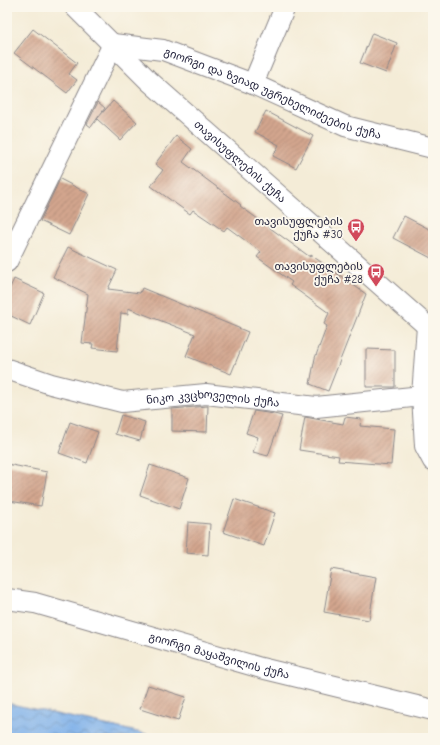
<svg xmlns="http://www.w3.org/2000/svg" width="440" height="745" font-family="'Comic Neue','Noto Sans Georgian',sans-serif">
	<defs>
		<pattern id="water-waves" width="16" height="10" patternUnits="userSpaceOnUse"><rect width="16" height="10" fill="#7bafe9"/><path d="M0 5q4-4 8 0t8 0" fill="none" stroke="#648ebe"/></pattern>
		<pattern id="building-hatch" width="6" height="6" patternUnits="userSpaceOnUse"><rect width="6" height="6" fill="#d3a68e"/><path d="M-1 1l2-2M0 6l6-6M5 7l2-2" fill="none" stroke="#ab8775"/></pattern>
	</defs>
	<rect width="100%" height="100%" fill="#fbf7ec"/>
	<filter id="ink" filterUnits="userSpaceOnUse"><feTurbulence type="fractalNoise" baseFrequency=".025" numOctaves="2"/><feDisplacementMap in="SourceGraphic" scale="8" xChannelSelector="R" yChannelSelector="G"/><feConvolveMatrix kernelMatrix="1 2 1 2 8 2 1 2 1" color-interpolation-filters="sRGB"/></filter>
	<filter id="wash" filterUnits="userSpaceOnUse"><feTurbulence type="fractalNoise" baseFrequency=".012" numOctaves="4" result="noise"/><feDisplacementMap in="SourceGraphic" scale="16" xChannelSelector="R" yChannelSelector="G"/><feGaussianBlur stdDeviation="0.9" result="paint"/><feColorMatrix in="noise" values="0 0 0 0 0 0 0 0 0 0 0 0 0 0 0 0 0 1.4 0 .05"/><feComposite in="paint" operator="in"/></filter>
	<g filter="url(#wash)">
		<rect width="100%" height="100%" fill="#f4ecd7"/>
		<path fill="url(#water-waves)" stroke="#4e6892" d="M7 703 142 733 162 738H7Z"/>
		<g id="blocks">
			<path fill="url(#building-hatch)" d="M33 29 77 63 69 74 77 80 67 93 14 53Z
				M372 33 397 43 386 73 360 63Z
				M113 101 137 122 120 140 97 119Z
				M98 102 105 108 91 127 87 124Z
				M266 111 313 136 296 168 273 156 279 145 255 132Z
				M176 136 192 149 183 162 241 205 240 206 310 257 311 255 366 294 328 391 310 384 315 358 327 326 324 324 329 313 290 285 292 282 257 257 261 252 227 227 224 231 193 210 190 214 151 186 163 170 155 164Z
				M60 179 89 194 69 235 40 221Z
				M404 216 433 231V259L393 238Z
				M68 247 117 270 108 289 140 293 142 288 248 332 231 374 186 356 195 334 128 308V314L121 313 117 351 92 348 93 344 82 343 88 294 53 277Z
				M14 279 44 293 30 325 7 314V294Z
				M366 349 395 350V387H366Z
				M208 406 207 432 172 431V409Z
				M254 411 274 414 282 416 268 456 253 452 258 437 246 433Z
				M121 415 145 422 140 441 115 434Z
				M305 417 343 424 345 417 361 419 360 426 394 429 391 465 338 461 339 456 299 450Z
				M70 422 98 432 87 463 59 453Z
				M7 464 47 472 41 506 9 501 11 488 7 487Z
				M150 465 189 478 179 509 140 495Z
				M234 499 275 513 264 546 223 532Z
				M188 522 210 524 208 555 186 553Z
				M331 569 376 577 369 620 324 612Z
				M148 685 186 697 178 721 140 709Z"/>
		</g>
	</g>
	<g filter="url(#ink)">
		<use href="#blocks" fill-opacity="0" stroke="#8b8789" stroke-width="1"/>
		<g fill="none" stroke-linecap="round" stroke-linejoin="round">
			<g stroke="#8b8789" stroke-width="22">
				<g id="street">
					<path id="s1" d="M75 7 148 80 427 326H433"/>
					<path d="M253 84 285 7"/>
					<path id="s2" d="M7 262 113 44 163 50 253 84 345 126 433 148"/>
					<path d="M427 326 422 396 425 446 433 461"/>
					<path id="s3" d="M7 369 51 384 122 402 206 394 316 407 422 396"/>
					<path id="s4" d="M7 599 35 603 261 668 433 710"/>
				</g>
			</g>
			<use href="#street" stroke="#fff" stroke-width="20"/>
		</g>
	</g>
	<defs>
		<g id="bus-pin" transform="scale(0.9)"><path d="M0 17L-7.5 6A9.5 9.5 0 1 1 7.5 6Z" fill="#d1495b" stroke="#fbf7ec"/><path d="M-5-6H5V4H4V6H2V4H-2V6H-4V4H-5ZM-3.5-4V0h7V-4ZM-3.5 1.2v1.5H-2V1.2ZM2 1.2v1.5H3.5V1.2Z" fill="#fff"/></g>
	</defs>
	<g fill-rule="evenodd">
		<use href="#bus-pin" x="356" y="227"/>
		<use href="#bus-pin" x="376" y="272"/>
	</g>
	<g text-anchor="middle" dominant-baseline="central" stroke-width="3.5" stroke-linejoin="round" paint-order="stroke">
		<g font-size="11" fill="#22223b" stroke="#fbf7ec">
			<text stroke="none"><textPath href="#s2" startOffset="411">გიორგი და ზვიად უგრეხელიძეების ქუჩა</textPath></text>
			<text stroke="none"><textPath href="#s1" startOffset="226">თავისუფლების ქუჩა</textPath></text>
			<text stroke="none"><textPath href="#s3" startOffset="211">ნიკო კვცხოველის ქუჩა</textPath></text>
			<text stroke="none"><textPath href="#s4" startOffset="220">გიორგი მაყაშვილის ქუჩა</textPath></text>
		</g>
		<g font-size="11" fill="#22223b" stroke="#fbf7ec" text-anchor="end">
			<text x="343" y="221">თავისუფლების<tspan x="343" dy="13">ქუჩა #30</tspan></text>
			<text x="363" y="266">თავისუფლების<tspan x="363" dy="13">ქუჩა #28</tspan></text>
		</g>
	</g>
	<rect width="440" height="745" fill="none" stroke="#fbf7ec" stroke-width="24"/>
</svg>
